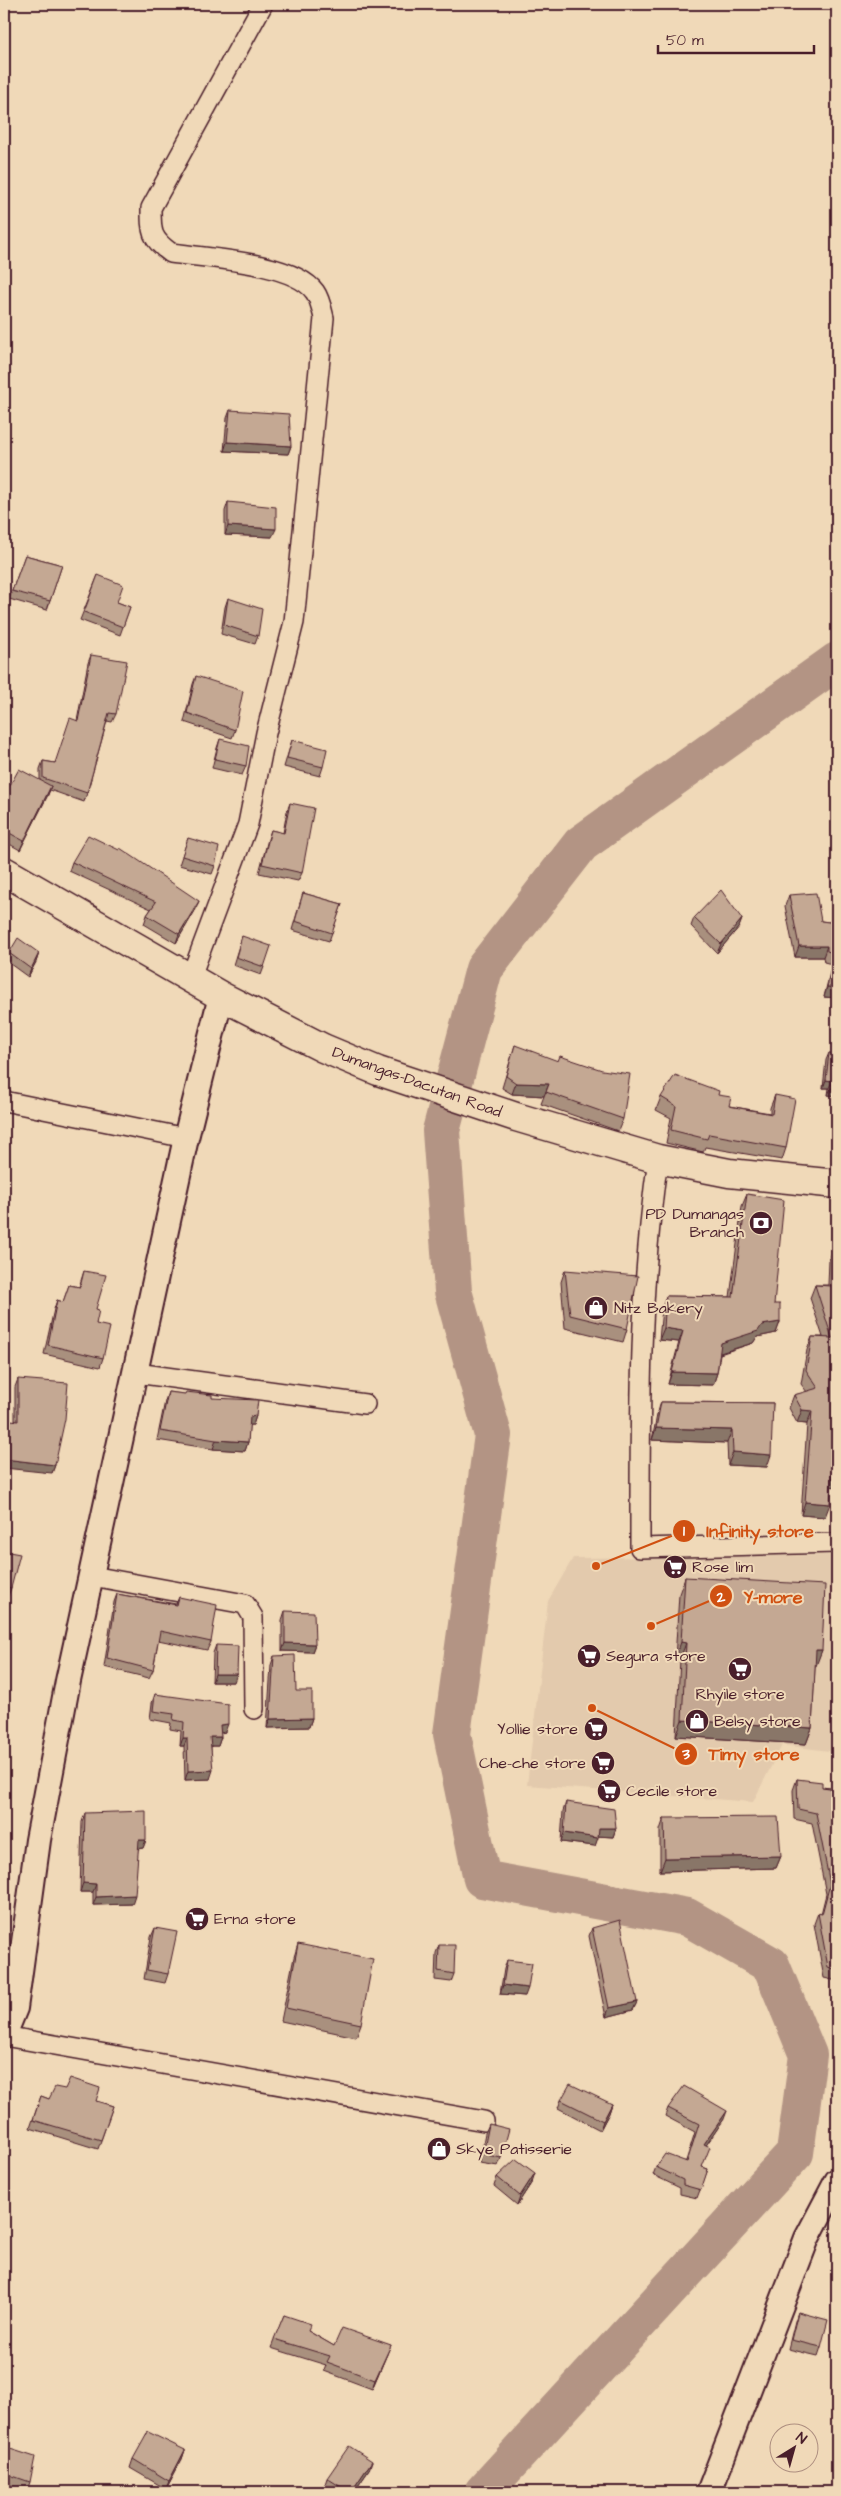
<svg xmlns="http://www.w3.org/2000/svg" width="841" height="2496" font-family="'Architects Daughter',sans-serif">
	<rect width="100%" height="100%" fill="#f0d9b8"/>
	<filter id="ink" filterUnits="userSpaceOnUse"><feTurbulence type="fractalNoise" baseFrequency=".02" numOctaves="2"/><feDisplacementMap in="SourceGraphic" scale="10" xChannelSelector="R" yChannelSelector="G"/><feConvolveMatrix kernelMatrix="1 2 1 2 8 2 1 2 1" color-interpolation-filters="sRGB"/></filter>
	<g filter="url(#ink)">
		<path fill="#e3caad" d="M837 1555V1752L782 1745 753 1802 527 1785 548 1601 573 1558Z"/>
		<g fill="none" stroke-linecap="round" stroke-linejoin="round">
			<path stroke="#b39484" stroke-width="38" d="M483 2492 795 2153 808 2055 771 1965 687 1917 482 1879 452 1734 493 1435 453 1291 441 1131 484 969 581 844 837 661"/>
			<g stroke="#4a1f2b" stroke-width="22">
				<path id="minor" d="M190 979 248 824 266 733 294 622 324 318C322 310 320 299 315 292 294 262 206 258 171 253 151 239 151 232 151 208L263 4
					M4 1101 186 1138
					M658 1159C639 1288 640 1418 640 1548L837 1543
					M136 1373 365 1404
					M92 1576 245 1604 253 1617 254 1709
					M4 2036 484 2121"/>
			</g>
			<g stroke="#4a1f2b" stroke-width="28">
				<path id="tertiary" d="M4 2035 15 2008 38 1840 68 1681 186 1138 221 996
					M709 2492 807 2238 837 2181"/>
			</g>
			<g stroke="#4a1f2b" stroke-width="31">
				<path id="primary" d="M4 871 221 996 323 1048 378 1071 516 1117 658 1159 729 1173 837 1184"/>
			</g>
			<use href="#minor" stroke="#f0d9b8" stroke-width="19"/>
			<use href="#tertiary" stroke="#f0d9b8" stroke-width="24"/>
			<use href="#primary" stroke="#f0d9b8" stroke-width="28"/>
		</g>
		<path fill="#a9907e" stroke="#4a1f2b" d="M230 410 291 446 288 454 224 451 227 418Z
			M228 502 272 537 225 535V511Z
			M25 555 62 565 47 610 9 599Z
			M98 575 117 602 130 607 120 635 80 620Z
			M228 598 258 636 255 644 221 634 225 607Z
			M91 655 116 714 112 722 107 721 87 793 84 802 50 790 20 850 4 841V796L40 780V769L43 761 55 763 77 721 88 663Z
			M196 676 235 730 232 738 184 722 193 684Z
			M220 739 246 766 242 775 212 768 217 748Z
			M292 740 323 767 320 776 284 767Z
			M290 803 302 873 298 881 259 873 268 839 271 830 283 833 287 811Z
			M188 838 215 866 212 874 179 865Z
			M72 862 196 909 176 943 144 924 147 915 151 909 69 871Z
			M303 893 342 904 329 941 292 930Z
			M789 895 821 921 837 923V998L824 997 832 964 824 962 823 957H795L785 906Z
			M694 918 742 919 739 927 717 953 691 926Z
			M242 936 264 967 261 975 233 965Z
			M9 953H39L36 962 28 977 6 961Z
			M515 1045 623 1119 618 1131 541 1104 544 1096 512 1094 502 1088Z
			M829 1053 837 1054V1103H836V1096L828 1095 829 1088H823L826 1060Z
			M718 1095 729 1106 770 1113V1108L775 1095 786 1148 782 1160 705 1147 703 1152 666 1143 671 1118 656 1110 661 1097Z
			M747 1194 774 1304 780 1322 776 1333 757 1337 753 1343 720 1354 717 1373 713 1385 668 1384 679 1342 659 1340 662 1308 666 1296 730 1297 742 1206Z
			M834 1247H837V1487L831 1486 825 1517 801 1515 807 1424 797 1423 789 1408 794 1395 807 1392 801 1384 807 1350 812 1337H823L810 1298 815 1285H828L829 1260Z
			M565 1270 627 1329 623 1342 565 1328 561 1282Z
			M84 1271 96 1309V1324L103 1358 100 1367 44 1354 54 1309 57 1300 63 1302 69 1285 79 1287Z
			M18 1379 55 1465 52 1473 15 1420V1387Z
			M168 1392 212 1398 256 1416 253 1425H249L248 1442 245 1451 213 1449 157 1440 165 1401Z
			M661 1402 773 1403 767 1467 728 1465 727 1443 652 1440 657 1415Z
			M4 1551 11 1588 8 1596H4Z
			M685 1577 822 1650 815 1666 812 1728 806 1744 676 1736 680 1659H675L679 1594Z
			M117 1594 176 1604 179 1597 211 1642 207 1650 158 1640 153 1670 149 1678 104 1667 114 1602Z
			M285 1611 315 1644 312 1652 282 1651V1620Z
			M216 1645 234 1682H212L213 1653Z
			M274 1656 312 1718 309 1727 267 1728 271 1665Z
			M155 1694 225 1732 220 1733 221 1737 218 1746H211L210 1779 185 1780 184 1746H180L181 1731 170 1729 171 1723 150 1719 152 1703Z
			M797 1779 822 1787 837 1789V2029H833L837 1981 824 1978 814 1924 818 1913 821 1914 826 1894 812 1823 794 1819 793 1790Z
			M566 1802 616 1828 613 1837 598 1836 595 1846 561 1842 563 1811Z
			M85 1813 146 1840 143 1848 138 1849 132 1904 93 1905V1892H80L82 1822Z
			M664 1818 781 1856 776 1868 660 1871V1830Z
			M155 1928 168 1974 165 1983 144 1979 151 1937Z
			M592 1928 637 2002 633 2010 606 2017 589 1936Z
			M298 1944 361 2024 356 2037 281 2021 294 1957Z
			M439 1945 454 1974 451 1982 435 1980 436 1953Z
			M507 1960 525 1996 500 1994 504 1969Z
			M41 2096 49 2099 96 2101 113 2106 98 2149 30 2128Z
			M561 2100 612 2104 609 2113 600 2130 558 2108Z
			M668 2108 724 2119 706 2145 702 2167 708 2169 697 2198 680 2194V2188L653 2175 656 2167 686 2161 695 2132 665 2116Z
			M489 2124 501 2158 498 2166 479 2163 485 2133Z
			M497 2177 532 2182 517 2205 494 2186Z
			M798 2312 821 2347 818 2356 788 2349 795 2321Z
			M284 2315 308 2331 334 2346 387 2354 372 2389 324 2371 326 2365 271 2348Z
			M4 2447 30 2482 27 2491 4 2483Z
			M185 2450 182 2459 166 2489 130 2468 133 2459Z
			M369 2470 354 2492H333L324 2487 327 2478Z"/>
		<path fill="#897667" stroke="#4a1f2b" d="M227 442 291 446 288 454 224 451Z
			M228 526 276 529 272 537 225 535Z
			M51 786 48 795 20 850 24 841Z
			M199 901 196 909 176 943 179 934Z
			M742 919 739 927 717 953 721 944Z
			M799 946H827L823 957H795Z
			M39 953 36 962 28 977 31 969Z
			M827 987H837V998L824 997Z
			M826 1080 832 1081 829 1088H823Z
			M516 1083 549 1084 544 1096 512 1094Z
			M831 1088 837 1089V1093L836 1096 828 1095Z
			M780 1322 776 1333 757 1337 753 1343 717 1354 721 1343 762 1325Z
			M664 1328 683 1331 679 1342 659 1340Z
			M672 1372 717 1373 713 1385 668 1384Z
			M802 1410 812 1411 807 1424 797 1423Z
			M256 1416 253 1425H247L250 1417Z
			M656 1428 732 1430 727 1443 652 1440Z
			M216 1440 248 1442 245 1451 213 1449Z
			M733 1452 771 1455 767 1467 728 1465Z
			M4 1459 55 1465 52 1473 4 1468Z
			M832 1473H837V1487L827 1486Z
			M805 1502 830 1504 825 1517 801 1515Z
			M681 1642 686 1643 680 1659H675Z
			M285 1643 315 1644 312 1652 282 1651Z
			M816 1650H822L816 1666H810Z
			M215 1674H237L234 1682H212Z
			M312 1718 309 1727 267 1728 270 1719Z
			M682 1720 812 1728 806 1744 676 1736Z
			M228 1724 225 1732 217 1734 220 1725Z
			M210 1737H221L218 1746H207Z
			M183 1738H187L184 1746H180Z
			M213 1770 210 1779 185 1780 188 1771Z
			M599 1828H616L613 1837 596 1836Z
			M564 1833 598 1838 595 1846 561 1842Z
			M139 1840H146L143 1848 135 1849Z
			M781 1856 776 1868 660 1871 665 1858Z
			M83 1883 96 1884 93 1892H80Z
			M135 1895 132 1904 93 1905 96 1897Z
			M503 1985 528 1988 525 1996 500 1994Z
			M637 2002 633 2010 606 2017 609 2008Z
			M837 2018V2029H833Z
			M612 2104 609 2113 600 2130 603 2121Z
			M727 2111 724 2119 701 2153 704 2144Z
			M535 2173 532 2182 517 2205 520 2196Z
			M391 2345 387 2354 372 2389 375 2380Z
			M185 2450 182 2459 166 2489 169 2481Z
			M372 2461 369 2470 354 2492H351Z"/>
		<path fill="#c4a893" stroke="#4a1f2b" d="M230 410 289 414 291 446 227 442Z
			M228 502 276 507V529L228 526Z
			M25 555 62 565 50 601 12 591Z
			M98 575 123 585 117 602 130 607 123 627 84 612Z
			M228 598 262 609 258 636 224 625Z
			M91 655 127 661 116 714 109 713 87 793 43 778V761L55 763 70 718 78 721Z
			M196 676 243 691 235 730 187 713Z
			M220 739 249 746 246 766 215 759Z
			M292 740 327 749 323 767 287 758Z
			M19 769 51 786 24 841 4 830V796Z
			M290 803 314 808 302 873 262 864 271 830 284 833Z
			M88 835 119 850 120 848 199 901 179 934 147 915 156 902 72 862Z
			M188 838 219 847 215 866 182 856Z
			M721 890 742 919 721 944 694 918Z
			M303 893 342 904 332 933 295 921Z
			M816 893 821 921 837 923V987H827L836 954 827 951V946H799L789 895Z
			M242 936 271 946 264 967 236 957Z
			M18 938 39 953 31 969 9 953Z
			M515 1045 558 1061 560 1056 602 1070 630 1074 623 1119 546 1092 549 1084 516 1083 506 1076Z
			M829 1053 837 1054V1089L831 1088 832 1081 826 1080Z
			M675 1075 719 1091 718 1095 731 1097 729 1106 772 1114 775 1095 795 1099 786 1148 709 1134 707 1139 671 1130 676 1106 661 1097Z
			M747 1194 784 1200 774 1304H780V1322L762 1325 758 1331 721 1343 717 1373 672 1372 683 1331 664 1328 666 1296 733 1297Z
			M834 1247H837V1473H832L830 1504 805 1502 812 1411 802 1410 794 1395 818 1388 806 1370 812 1337 832 1338 815 1285 832 1286Z
			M565 1270 638 1276 627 1329 570 1315Z
			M84 1271 106 1275 96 1309 99 1310 96 1324 110 1327 103 1358 48 1345 57 1300 63 1302 69 1285 80 1287Z
			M18 1379 68 1383 65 1419 55 1465 4 1459V1419L18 1421Z
			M168 1392 185 1394 186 1392 212 1395V1398L258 1400 256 1416 250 1417 248 1442 216 1440 160 1431Z
			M661 1402 773 1403 771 1455 733 1452 732 1430 656 1428Z
			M4 1551 20 1554 11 1588 4 1586Z
			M685 1577 825 1585 822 1650H816L812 1728 682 1720 686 1643 681 1642Z
			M117 1594 177 1605 179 1597 217 1605 211 1642 160 1631 153 1670 107 1658Z
			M285 1611 314 1612 315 1644 285 1643Z
			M216 1645 238 1646 237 1674H215Z
			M295 1655 296 1691H312V1718L270 1719 274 1656Z
			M155 1694 228 1704V1724L220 1725 221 1737H210L213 1770 188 1771 187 1738H183L184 1722 173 1720 174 1714 153 1711Z
			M797 1779 822 1782V1787L837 1789V1970L828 1967 818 1913 822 1914 830 1884 816 1813 798 1809Z
			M566 1802 614 1809 616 1828H599L598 1838 564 1833Z
			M146 1811V1840H139L135 1895 96 1897V1884L83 1883 85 1813Z
			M778 1817 781 1856 665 1858 664 1818Z
			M4 1851H5V1880H4Z
			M620 1920 637 2002 609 2008 592 1928Z
			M155 1928 177 1932 168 1974 147 1970Z
			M298 1944 373 1959 361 2024 286 2008Z
			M439 1945H455L454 1974 438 1971Z
			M507 1960 532 1963 528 1988 503 1985Z
			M70 2078 100 2088 96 2101 113 2106 101 2140 33 2120 41 2096 49 2099 55 2087 65 2089Z
			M570 2084 612 2104 603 2121 561 2100Z
			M684 2086 727 2111 704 2144 710 2147 702 2167 708 2169 701 2190 683 2185V2180L656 2167 665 2154 687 2162 699 2124 668 2108Z
			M489 2124 509 2129 501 2158 483 2154Z
			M516 2159 535 2173 520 2196 497 2177Z
			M798 2312 828 2320 821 2347 791 2340Z
			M284 2315 311 2324 308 2331 334 2346 342 2328 391 2345 375 2380 327 2362 330 2356 274 2339Z
			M148 2432 185 2450 169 2481 133 2459Z
			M349 2446 372 2461 351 2492H349L327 2478Z
			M4 2447 35 2457 30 2482 4 2473Z"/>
	</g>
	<defs>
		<g id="bank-disc" transform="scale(1.25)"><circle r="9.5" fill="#4a1f2b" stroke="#f0d9b8"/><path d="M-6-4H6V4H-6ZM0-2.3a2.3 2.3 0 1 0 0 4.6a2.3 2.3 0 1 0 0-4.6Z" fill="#fff"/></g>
		<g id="shop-disc" transform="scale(1.25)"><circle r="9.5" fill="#4a1f2b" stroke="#f0d9b8"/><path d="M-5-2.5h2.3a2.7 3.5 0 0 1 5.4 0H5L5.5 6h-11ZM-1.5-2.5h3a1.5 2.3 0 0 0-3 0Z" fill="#fff"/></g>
		<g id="supermarket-disc" transform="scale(1.25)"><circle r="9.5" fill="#4a1f2b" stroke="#f0d9b8"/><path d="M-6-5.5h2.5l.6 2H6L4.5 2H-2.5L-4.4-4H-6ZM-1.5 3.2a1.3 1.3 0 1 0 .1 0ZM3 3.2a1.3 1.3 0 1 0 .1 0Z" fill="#fff"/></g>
	</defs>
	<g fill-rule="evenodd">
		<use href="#bank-disc" x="761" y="1223"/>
		<use href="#shop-disc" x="596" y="1308"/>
		<use href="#supermarket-disc" x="675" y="1567"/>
		<use href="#supermarket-disc" x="589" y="1656"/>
		<use href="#supermarket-disc" x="740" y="1669"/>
		<use href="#shop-disc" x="697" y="1721"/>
		<use href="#supermarket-disc" x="596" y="1729"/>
		<use href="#supermarket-disc" x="603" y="1763"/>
		<use href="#supermarket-disc" x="609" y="1791"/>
		<use href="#supermarket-disc" x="197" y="1919"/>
		<use href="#shop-disc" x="439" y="2149"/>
	</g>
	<g text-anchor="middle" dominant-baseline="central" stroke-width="4" stroke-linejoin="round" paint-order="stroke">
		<g font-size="16" fill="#4a1f2b" stroke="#f0d9b8">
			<text transform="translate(417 1082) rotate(20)">Dumangas-Dacutan Road</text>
		</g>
		<g font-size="16" fill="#4a1f2b" stroke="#f0d9b8" text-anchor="start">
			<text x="744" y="1214" text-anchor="end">PD Dumangas<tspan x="744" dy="18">Branch</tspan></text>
			<text x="614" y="1308">Nitz Bakery</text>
			<text x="692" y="1567">Rose lim</text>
			<text x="606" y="1656">Segura store</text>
			<text x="740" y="1694" text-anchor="middle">Rhyile store</text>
			<text x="714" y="1721">Belsy store</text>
			<text x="578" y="1729" text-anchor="end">Yollie store</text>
			<text x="586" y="1763" text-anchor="end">Che-che store</text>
			<text x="626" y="1791">Cecile store</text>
			<text x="214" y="1919">Erna store</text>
			<text x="456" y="2149">Skye Patisserie</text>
		</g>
	</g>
	<path fill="none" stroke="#d05011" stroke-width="2" d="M596 1566L684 1531M651 1626L721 1596M592 1708L686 1754"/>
	<g fill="#d05011" stroke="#f0d9b8" stroke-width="2">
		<circle cx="596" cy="1566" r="5"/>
		<circle cx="651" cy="1626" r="5"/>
		<circle cx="592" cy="1708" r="5"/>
		<circle cx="684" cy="1531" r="12"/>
		<circle cx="721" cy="1596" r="12"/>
		<circle cx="686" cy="1754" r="12"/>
	</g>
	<g font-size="15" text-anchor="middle" font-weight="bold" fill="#fff">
		<text x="684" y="1536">1</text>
		<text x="721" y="1602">2</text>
		<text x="686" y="1759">3</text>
	</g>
	<g font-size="18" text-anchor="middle" font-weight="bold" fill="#d05011" stroke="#f0d9b8" stroke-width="4" stroke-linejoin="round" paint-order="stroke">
		<text x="760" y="1537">Infinity store</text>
		<text x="773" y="1603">Y-more</text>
		<text x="754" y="1760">Timy store</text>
	</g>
	<rect width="841" height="2496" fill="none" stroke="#f0d9b8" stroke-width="20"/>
	<rect x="10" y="10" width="821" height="2476" fill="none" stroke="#4a1f2b" stroke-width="2" filter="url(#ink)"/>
	<g transform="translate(794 2448) rotate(37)"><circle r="24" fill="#f0d9b8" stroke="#ae8f80"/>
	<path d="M0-4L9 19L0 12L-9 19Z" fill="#4a1f2b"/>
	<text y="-8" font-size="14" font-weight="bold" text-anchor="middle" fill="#4a1f2b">N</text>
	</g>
	<path d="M658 45v8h156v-8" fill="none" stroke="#4a1f2b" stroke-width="2.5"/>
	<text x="666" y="45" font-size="15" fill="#4a1f2b" stroke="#f0d9b8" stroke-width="4" paint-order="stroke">50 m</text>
</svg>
